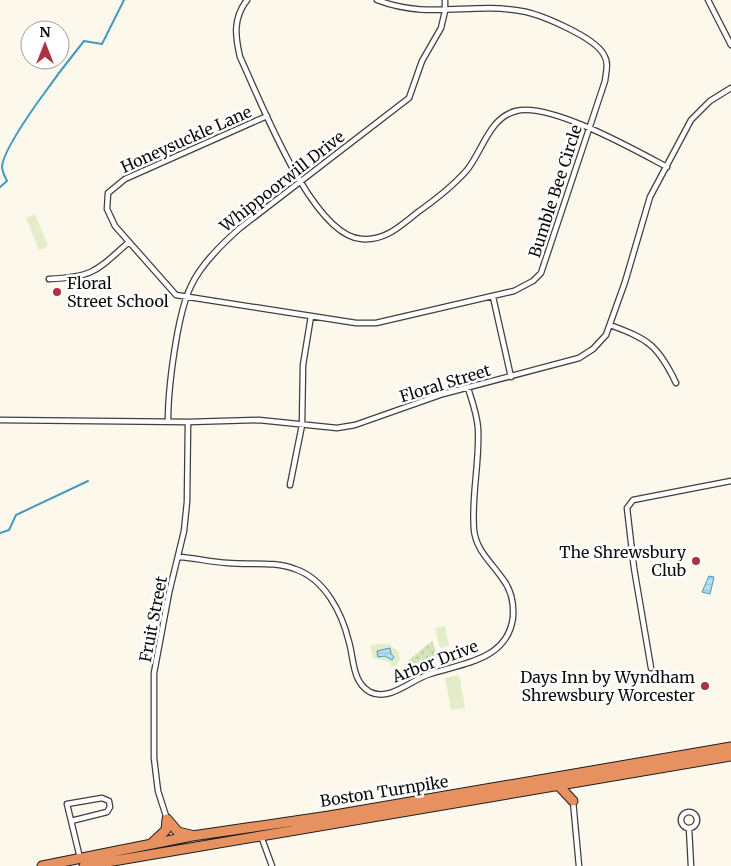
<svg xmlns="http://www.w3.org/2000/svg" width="731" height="866" font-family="Merriweather,serif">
	<defs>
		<pattern id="park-dots" width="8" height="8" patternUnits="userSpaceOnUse" patternTransform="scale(1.25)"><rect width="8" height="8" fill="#d4e4b9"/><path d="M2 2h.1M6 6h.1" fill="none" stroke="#b5c29e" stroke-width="1.8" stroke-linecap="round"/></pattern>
		<pattern id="water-rules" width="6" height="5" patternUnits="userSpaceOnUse" patternTransform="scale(1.25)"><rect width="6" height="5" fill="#b6e0f0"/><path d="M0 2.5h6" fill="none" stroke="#9bbfcd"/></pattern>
	</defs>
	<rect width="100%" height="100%" fill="#fdf8ec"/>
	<path fill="url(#park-dots)" d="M432 641 438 657 410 669 406 668 404 664Z"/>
	<path fill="#e4ecca" d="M35 214 48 246 39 250 26 218Z
		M445 626 449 646 440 648 435 628Z
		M377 644H389L398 651 400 659 396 666H391L389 662 373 658 370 646Z
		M459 675 465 708 451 710 445 678Z"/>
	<path fill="url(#water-rules)" stroke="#439ac0" d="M709 576 714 577 710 594 702 592Z
		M390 648 391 654 394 657 392 660 385 656 378 657 377 651Z"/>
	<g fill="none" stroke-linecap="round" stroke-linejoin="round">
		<path stroke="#439ac0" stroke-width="2" d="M0 187 7 181C5 177 2 171 2 167 3 144 67 62 84 41L102 44 124 0
			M0 533 9 530 16 515 88 481"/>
		<g stroke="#3f3f3f" stroke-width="7">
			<path id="street" d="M247 0C233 18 235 36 240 57 260 99 312 237 362 239 386 241 401 225 418 212 435 200 453 186 467 170 483 150 489 118 516 111 550 102 635 150 667 167
				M708 0 731 45
				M267 116 125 179 108 193 107 209 115 226 176 295 356 323H376L514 291 533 281 541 273 605 81C606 72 609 63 604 55 595 37 540 14 521 11 470 2 429 20 377 0
				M49 279C94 277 96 271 129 242
				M493 297 511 377
				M610 325C648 339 658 345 676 383
				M0 420 188 422 259 420 337 428 355 425 443 394 579 358 593 349 606 335 625 282 650 197 691 120 710 101 731 88
				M168 421C168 389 177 314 191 286 201 264 222 244 240 228L409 98 422 61 441 28 445 11V0
				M290 485 302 425 303 365 311 316
				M179 557C195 558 211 562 228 563 249 565 275 561 295 569 325 579 342 613 349 642 354 659 352 682 370 692 390 702 412 679 430 674 463 663 508 660 513 617 514 602 511 589 502 578 491 562 476 550 474 530 471 496 480 462 478 428 477 414 472 401 468 388
				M651 668 634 568 627 508 633 500 731 481
				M573 801 579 866
				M681 820a8 8 0 1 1 16 0a8 8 0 1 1-16 0Z
				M167 819 158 791 154 758V673L169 593 184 531 187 502 188 422
				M71 821 107 812 110 807 109 801 102 798 67 804 80 858
				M689 828 691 866
				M261 836 272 866"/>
		</g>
		<g stroke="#1d1d1d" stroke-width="11">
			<path id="highway" d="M559 786 573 801
				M167 819 178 832 191 835
				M152 843 166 830 167 819
				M42 866 192 836 329 816 731 747
				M84 866 731 756"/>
		</g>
		<use href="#street" stroke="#fff" stroke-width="4.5"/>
		<use href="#highway" stroke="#e79161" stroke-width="9"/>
	</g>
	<g fill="#ae3143" stroke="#fff" stroke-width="2">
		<circle cx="57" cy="292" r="5"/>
		<circle cx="696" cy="561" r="5"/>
		<circle cx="705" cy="686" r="5"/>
	</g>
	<g text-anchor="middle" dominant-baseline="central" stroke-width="5" stroke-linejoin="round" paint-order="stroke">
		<g font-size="16" fill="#0c0c0c" stroke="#fff">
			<text transform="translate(186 139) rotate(-24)">Honeysuckle Lane</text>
			<text transform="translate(282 181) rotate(-38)">Whippoorwill Drive</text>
			<text transform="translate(555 191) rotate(-72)">Bumble Bee Circle</text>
			<text transform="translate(445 383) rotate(-17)">Floral Street</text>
			<text transform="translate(153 619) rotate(-79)">Fruit Street</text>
			<text transform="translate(435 661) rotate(-21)">Arbor Drive</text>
			<text transform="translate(384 791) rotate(-9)">Boston Turnpike</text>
		</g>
		<g font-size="16" fill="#0c0c0c" stroke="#fff" text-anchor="end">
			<text x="67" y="283" text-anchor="start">Floral<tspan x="67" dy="18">Street School</tspan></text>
			<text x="686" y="552">The Shrewsbury<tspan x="686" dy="18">Club</tspan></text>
			<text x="695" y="677">Days Inn by Wyndham<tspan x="695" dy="18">Shrewsbury Worcester</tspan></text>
		</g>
	</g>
	<g transform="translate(45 45)"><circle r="24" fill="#ffffff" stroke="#9e9e9e"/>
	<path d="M0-4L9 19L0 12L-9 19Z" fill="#ae3143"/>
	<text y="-8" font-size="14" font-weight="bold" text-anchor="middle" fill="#0c0c0c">N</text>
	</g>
</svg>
